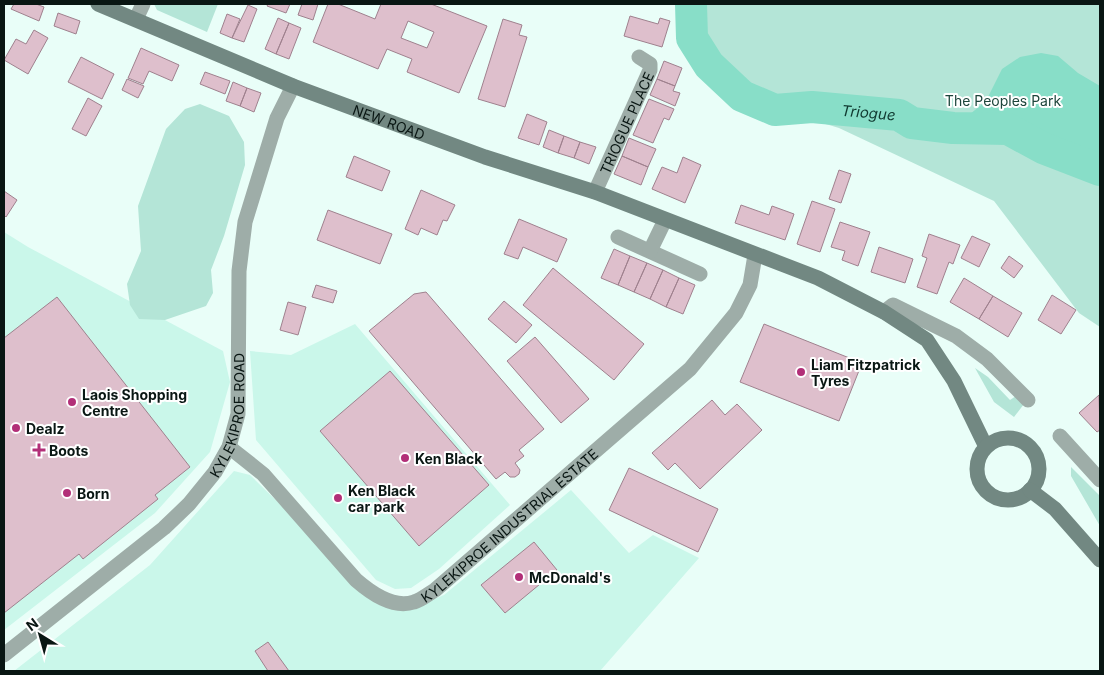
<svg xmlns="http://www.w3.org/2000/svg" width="1104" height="675" font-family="Inter,sans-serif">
	<rect width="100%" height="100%" fill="#e9fef8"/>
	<path fill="#caf7ea" d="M4 232 28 247 223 351 230 382 210 452 155 513 4 630Z
		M355 324 510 505 439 569 411 588 395 589 376 580 256 440 250 351 291 355Z
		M234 471 250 475 285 509 345 575 408 610 444 595 571 490 629 553 653 535 699 558 600 671H14L150 565Z"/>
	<path fill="#b4e5d7" d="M154 4H218L207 32 157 10Z
		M677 4H1100V327L1079 313 994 201 839 128 796 115H773L738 101 695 65 683 33Z
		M200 104 229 116 244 142 245 165 224 236 211 270 213 293 206 306 165 320 139 319 130 305 127 284 141 251 138 206 166 129 185 109Z
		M975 368 988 377 1010 400 1016 396 1024 404 1014 417 994 402Z
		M1071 467 1100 496V526L1071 476Z"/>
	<path fill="#88dec8" d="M1041 53 1058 56 1078 73 1100 86V170L1043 148 1008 129 953 128 986 101 1002 69 1020 57Z"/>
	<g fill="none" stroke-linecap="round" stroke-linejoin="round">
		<path stroke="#88dec8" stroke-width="32" id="s1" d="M691 4 692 38 709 65 742 96 775 110 812 107 899 115 912 123 953 128 1008 129 1043 148 1100 170"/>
	</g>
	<path fill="#debfcc" stroke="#9f818e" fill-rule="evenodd" d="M14 4H36L44 7 39 21 11 9Z
		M268 4H290L286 13 267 6Z
		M302 4H318L313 20 298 15Z
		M328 4H338L375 19 381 4H431L487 26 459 93 407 72 412 59 387 49 378 69 313 42ZM408 21 434 32 427 48 401 38Z
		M248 5 257 9 244 42 232 38Z
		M58 13 80 21 76 34 54 26Z
		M227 14 240 19 232 38 220 33Z
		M630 16 658 24 660 18 670 21 662 47 624 36Z
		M278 18 289 23 276 54 265 49Z
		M503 19 522 25 519 35 527 37 505 107 478 99Z
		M289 23 301 28 289 59 276 54Z
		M34 30 48 38 28 74 4 60 16 39 26 44Z
		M141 48 179 65 172 81 149 71 143 84 128 78Z
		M81 57 114 74 102 99 68 82Z
		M664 61 682 68 675 86 657 79Z
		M205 72 230 81 225 94 200 84Z
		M127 79 144 86 138 98 122 90Z
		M657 79 675 86 673 91 680 93 675 106 650 95Z
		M233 82 247 88 240 106 226 101Z
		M247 88 261 93 254 112 240 106Z
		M88 98 102 106 86 136 72 129Z
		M649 99 674 109 669 120 664 118 653 143 633 135Z
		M527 114 547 122 539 145 518 138Z
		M549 130 564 136 558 153 543 147Z
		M564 136 580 142 574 158 558 153Z
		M629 138 656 149 648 167 622 156Z
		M580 142 596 147 589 164 574 158Z
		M354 156 390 171 382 191 346 177Z
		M622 156 648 167 641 185 614 174Z
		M683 157 701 165 685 203 652 189 662 167 677 173Z
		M839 170 851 174 841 203 829 199Z
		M421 190 455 205 447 221 443 220 437 235 421 228 418 235 405 229Z
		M4 191 17 200 6 217 4 215Z
		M812 201 835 209 820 252 797 244Z
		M741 205 769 215 772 206 794 214 785 240 735 223Z
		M328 210 392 234 380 264 317 240Z
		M519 219 567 239 557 262 523 247 518 259 504 254Z
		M840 222 870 232 858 266 842 260 845 251 831 247Z
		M929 234 960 245 953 264 949 262 937 294 917 287 927 258 922 256Z
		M972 236 990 244 979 267 961 258Z
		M879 247 913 259 905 283 871 272Z
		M614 249 630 256 618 285 601 278Z
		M630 256 647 263 634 292 618 285Z
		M1009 256 1023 266 1014 278 1001 268Z
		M647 263 663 270 650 299 634 292Z
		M553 268 644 344 614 380 523 305Z
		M663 270 679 278 666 307 650 299Z
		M679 278 695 285 683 314 666 307Z
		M964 278 993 296 979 319 950 302Z
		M316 285 337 291 333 303 312 297Z
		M426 292 544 429 519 450 524 456 515 463 520 470 519 474 515 477H510L505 472 496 479 369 331 414 294Z
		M1052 295 1076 310 1061 334 1038 320Z
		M993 296 1022 313 1008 337 979 319Z
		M57 297 190 467 155 495 158 499 83 559 79 554 4 613V338Z
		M504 301 532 325 516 343 488 319Z
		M288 302 306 307 298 335 280 330Z
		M764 324 862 363 839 421 740 382Z
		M535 337 589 399 561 423 507 361Z
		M390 371 489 485 419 546 320 431Z
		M1099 395 1100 430 1097 432 1079 413Z
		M712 400 725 415 737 404 762 430 700 489 675 463 668 470 652 453Z
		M629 468 718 509 698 552 609 510Z
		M534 542 557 570 505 613 481 585Z
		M268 642 289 671H268L255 651Z"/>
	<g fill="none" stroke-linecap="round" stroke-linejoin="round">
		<g stroke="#9eada8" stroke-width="15">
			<path d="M136 19 143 4"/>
			<path id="s2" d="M595 192 650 70V64L639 57"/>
			<path d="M618 237 700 274"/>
			<path d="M650 251 665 220"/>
			<path d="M884 312 893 305 956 336 987 359 1028 400"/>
			<path d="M1060 436 1100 480"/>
			<path id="s3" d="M229 447 263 474 356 580C371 593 393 609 414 602 421 600 428 594 435 590L690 369 736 313 750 285 755 255"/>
		</g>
		<path stroke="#9eada8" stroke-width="15" id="s4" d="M4 655 164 528 189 504 215 472 229 447 238 414 239 271 245 222 277 118 293 86"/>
		<g stroke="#728882" stroke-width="15">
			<path id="s5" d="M98 4 293 86 485 157 595 192 818 278 884 312 927 340 954 381 986 447"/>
			<circle cx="1008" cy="469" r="31"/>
			<path d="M1030 490 1055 509 1100 560"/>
		</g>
	</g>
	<g fill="#b22f78" stroke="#fff" stroke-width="2">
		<circle cx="801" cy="372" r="5"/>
		<circle cx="72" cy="402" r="5"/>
		<circle cx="16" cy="428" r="5"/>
		<path d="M36.5 442.5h5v5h5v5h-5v5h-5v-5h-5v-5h5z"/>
		<circle cx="405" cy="458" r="5"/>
		<circle cx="67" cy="493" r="5"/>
		<circle cx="338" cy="498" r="5"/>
		<circle cx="519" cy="577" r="5"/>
	</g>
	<g text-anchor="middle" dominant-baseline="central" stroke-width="4" stroke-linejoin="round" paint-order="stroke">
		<g font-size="14" fill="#1d453b" stroke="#fff">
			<text x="1003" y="100">The Peoples Park</text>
		</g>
		<g font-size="14" fill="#091613" stroke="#fff">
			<text stroke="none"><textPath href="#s5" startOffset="314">NEW ROAD</textPath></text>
			<text stroke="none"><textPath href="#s2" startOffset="76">TRIOGUE PLACE</textPath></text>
			<text stroke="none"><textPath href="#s4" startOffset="340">KYLEKIPROE ROAD</textPath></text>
			<text stroke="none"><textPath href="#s3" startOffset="372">KYLEKIPROE INDUSTRIAL ESTATE</textPath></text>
		</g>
		<g font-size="14" font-weight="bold" fill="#091613" stroke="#fff" text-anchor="start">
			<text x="811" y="364">Liam Fitzpatrick<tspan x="811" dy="16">Tyres</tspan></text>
			<text x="82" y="394">Laois Shopping<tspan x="82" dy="16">Centre</tspan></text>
			<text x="26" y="428">Dealz</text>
			<text x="49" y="450">Boots</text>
			<text x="415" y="458">Ken Black</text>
			<text x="348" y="490">Ken Black<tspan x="348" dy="16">car park</tspan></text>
			<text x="77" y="493">Born</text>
			<text x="529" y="577">McDonald's</text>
		</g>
		<g font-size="15" font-style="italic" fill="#103930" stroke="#fff">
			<text stroke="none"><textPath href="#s1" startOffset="241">Triogue</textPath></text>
		</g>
	</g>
	<rect width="1104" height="675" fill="none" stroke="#091613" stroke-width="10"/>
	<g transform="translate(40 635) rotate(323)" stroke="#ffffff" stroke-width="4" paint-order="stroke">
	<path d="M0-4L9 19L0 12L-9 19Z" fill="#091613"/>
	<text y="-8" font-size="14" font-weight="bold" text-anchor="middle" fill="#091613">N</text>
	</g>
</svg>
